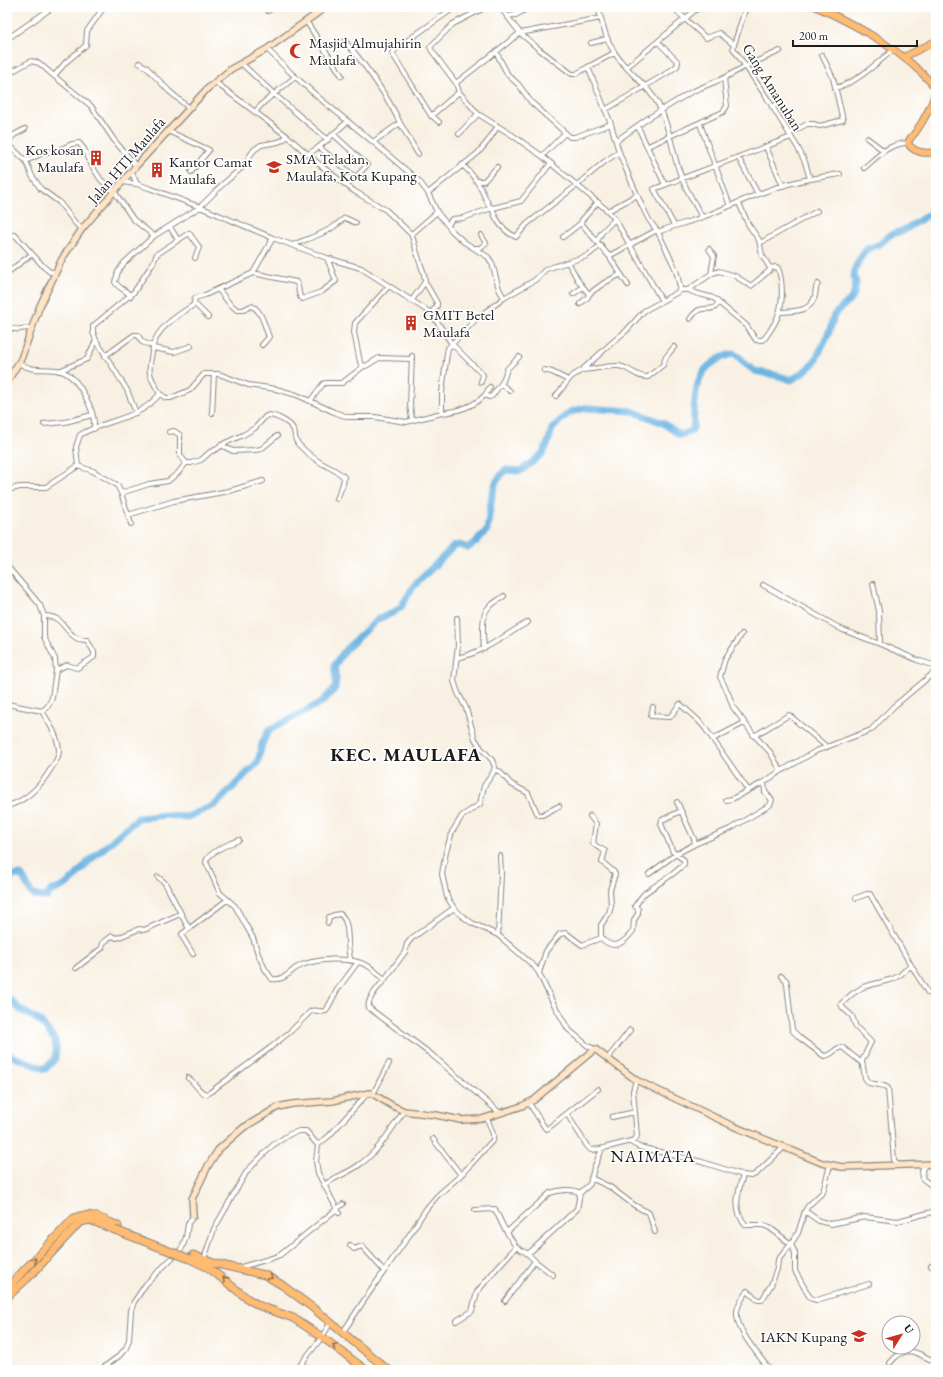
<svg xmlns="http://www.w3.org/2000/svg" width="943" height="1377" font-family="'EB Garamond',serif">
	<rect width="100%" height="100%" fill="#fff"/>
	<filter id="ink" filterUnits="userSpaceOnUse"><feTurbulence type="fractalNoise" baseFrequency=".025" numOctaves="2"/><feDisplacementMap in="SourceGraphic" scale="8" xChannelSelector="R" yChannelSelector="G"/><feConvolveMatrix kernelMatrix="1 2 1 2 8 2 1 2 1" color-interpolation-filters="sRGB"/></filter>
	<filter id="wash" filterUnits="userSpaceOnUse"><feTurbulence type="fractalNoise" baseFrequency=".012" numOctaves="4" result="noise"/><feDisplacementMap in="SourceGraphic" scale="16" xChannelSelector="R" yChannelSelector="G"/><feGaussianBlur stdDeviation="0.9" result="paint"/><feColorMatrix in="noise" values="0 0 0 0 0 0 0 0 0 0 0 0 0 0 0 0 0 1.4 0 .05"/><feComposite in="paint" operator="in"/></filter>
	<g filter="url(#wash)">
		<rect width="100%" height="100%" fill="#f8f0e2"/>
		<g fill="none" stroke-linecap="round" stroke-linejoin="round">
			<path stroke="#6ab4e2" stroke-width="7" d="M7 885 12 876 21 875C32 887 24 897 47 897L51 890H55L64 886 74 878 90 860 138 818 165 815 187 817 215 805 258 762 262 744 268 731 322 702 335 688 336 678 334 666 346 649 378 619 393 613 401 607 413 587 454 546 460 545 468 548 475 543 487 530 492 495 496 482 505 470 521 471 543 453 548 443 552 429 562 419 570 412 586 408 632 411 663 423 680 435 692 431C695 425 693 420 694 413 695 395 696 375 711 364 718 359 725 355 734 354L740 358 745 364 755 371 779 376 791 380 801 374 814 363 830 330 834 315 853 297 856 283 854 277 855 269 859 260 867 249 880 244 890 235 904 230 928 215H936
				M7 997 21 1010 40 1021 55 1040 56 1048 55 1059 45 1069 7 1054"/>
		</g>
	</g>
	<g filter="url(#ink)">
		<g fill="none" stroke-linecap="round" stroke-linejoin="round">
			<g stroke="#8a867f" stroke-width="6">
				<path id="street" d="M500 7 520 33 540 50 572 74H576L588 67 611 124 619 152 625 167 642 206 649 220 658 232 676 270 680 287 678 292 644 311 626 331 615 340 582 370 571 377 556 396
					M598 7C603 26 607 45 620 60 632 76 648 85 658 104 670 126 672 153 681 176 686 190 695 204 702 217
					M673 7 685 19 706 38 719 33 733 44
					M746 7 733 48 767 98 798 148 805 162 810 179
					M268 11 275 7
					M507 16 516 15 530 7
					M601 18 520 33 456 83 459 92 478 114 512 135 542 156 608 211 615 219 662 301
					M306 21 342 76
					M7 39 53 7
					M345 41C366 66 386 93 400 123L373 142
					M591 43 607 39
					M267 49 290 72 318 97 373 142 419 181 428 193 437 212 452 231 464 242 488 257 492 263 499 289 504 298
					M496 52 508 75 518 84 531 102 570 137H575L611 124
					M7 63 13 71 31 61 39 63 54 76 91 106 114 140 136 166
					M139 63 146 67 169 91 189 108
					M241 63 274 94 328 140
					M588 67 614 53
					M627 67 699 7
					M54 76 66 62 84 47 86 45 87 31 104 7
					M215 82 287 136 320 165 354 191 386 210 411 234 413 233 437 212
					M456 83 432 51 430 47 453 24 486 7
					M835 88C855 84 877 63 893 50
					M772 107 779 103
					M605 110 664 75 677 66 678 62 658 42
					M255 112 263 103 295 77
					M431 116 459 92
					M439 122 430 114 392 53 397 48 455 7
					M400 123 418 154
					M700 124 730 206
					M638 127 665 185
					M168 131 209 150 191 172
					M459 134 478 114
					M789 134 807 124H813L820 126 843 120 833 78 822 55
					M867 138 884 151
					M7 141 10 139 14 135 25 129
					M616 141 647 119 691 92 724 78 746 66 780 51
					M7 143 26 161 43 153 59 150 72 144 79 143 84 149 92 166 101 180 114 191 133 219 154 236
					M648 146 723 112 727 106 724 78
					M319 147 354 176H357L367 165 333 134
					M766 147 783 186
					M308 154 319 147 348 121
					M542 156 565 133
					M738 157 758 194
					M26 161 32 176 41 189 59 202 76 224 82 229
					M462 165C476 176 482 190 489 206L493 208 521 201 551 163
					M864 168C877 157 889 143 908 143
					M131 171 137 184
					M478 181H484L497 167
					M428 193 478 153 488 141 498 126
					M598 202 582 220 581 223 609 256 628 285
					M608 211 637 195
					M448 225 452 219 463 218 492 208C496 221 503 231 516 237L527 224 577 185 604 162 619 152
					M674 225 654 189 791 137
					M170 227 178 240
					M658 232C675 225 691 222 708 215 738 203 768 188 800 181 813 178 827 176 840 174
					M411 234C415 243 415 248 418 256 420 266 425 271 425 282L412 300
					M7 235H15L44 267 50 272H55
					M563 237 581 223
					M597 241 602 232 615 219
					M760 243 817 211
					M292 245C305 240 318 236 330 229 336 226 340 221 345 218L356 223
					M475 248H480L486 243 481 235
					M709 249 714 256 711 274
					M609 256 657 230
					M568 262 579 282 589 294 588 297 580 304
					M7 273 32 254
					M253 273 296 282C300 286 297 295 302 299L321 292 336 281 327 258
					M425 282 437 303V306L431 313
					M389 286 355 323 354 332 360 362 362 365 366 366 379 358 411 359
					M218 289 229 303 237 310H243L251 306C262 309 265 328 269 337L262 345
					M679 290H688L711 274 719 271 735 276 751 286 770 270V268L762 255 759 240 748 224 739 203
					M689 290C698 296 714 295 718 302 716 312 707 307 699 310 695 312 693 315 690 319
					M573 294 583 287
					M589 294 604 283 621 274
					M131 296C126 290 118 288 115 282L118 272 124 263 154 236 200 207 223 184 246 164 249 157 254 150 261 145 278 142 283 140 287 136
					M718 302 746 325 756 340H762L765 338C770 331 777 321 779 313 783 300 783 281 778 268L776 267 770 268
					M195 304 194 302 195 298 205 295 253 273 273 238
					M780 312C794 311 810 313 815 296 816 291 815 287 818 284
					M7 327C20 333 21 326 32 329
					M96 340 127 390 136 413
					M105 356 134 335H138L142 342 153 346C158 326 179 315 195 304L208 317
					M412 356 410 405 412 420
					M19 363C33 373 46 367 61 371 78 376 96 411 94 429
					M544 370 552 372 568 380
					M582 370C594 370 607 365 618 366 630 367 636 378 648 377L663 365 666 357 674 347
					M59 371 87 359 96 340 93 332V326L134 292 153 263 157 254 189 233 199 247 195 258
					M481 382 483 375 452 344 477 318 504 298 535 280 546 269 587 256 601 245
					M501 384 510 391
					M160 394C147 373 148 371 153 348L174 352 191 346
					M485 395 489 397 492 396 503 381 507 369 519 357
					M310 401 323 384 325 383H342L364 366
					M212 413 214 374
					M442 413C456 412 475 406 485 395 487 393 488 389 490 387
					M44 424 65 422 92 415
					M169 432 174 431 180 435V455L186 463
					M221 445 233 451 255 450 261 449 277 436
					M78 466 93 471 117 485 121 493 131 524
					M7 490 20 487H46L78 466 76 447 80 435C98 423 122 421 141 410 149 406 154 400 160 394L166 398H171L190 390 204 374H219L248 385 276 389 297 395 334 412 348 417H375L406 422 442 413V392L447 353 448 348 452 344 431 313 361 268 327 258 273 238 200 207 149 188 137 184 122 182
					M121 493 149 484 168 481 178 473 186 463H191L201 460 210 452 217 449 225 443 243 435 255 428 265 417 269 415C277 416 292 423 294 431 296 437 294 440 299 445 306 452 314 459 323 464 330 468 338 471 344 477L343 484 337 499
					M128 515 174 501 229 491 263 481
					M7 566 40 605 44 616V637L55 659 56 670 52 698 48 706 42 711 7 704
					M873 584 879 611 880 644
					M763 585 843 630 880 644 917 660 936 666
					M44 616C63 616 62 628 75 637 78 640 83 640 87 640L94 652V657L77 668 67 665 56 670
					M457 618 458 645 454 681 458 693 466 708 475 739 481 748 492 760 495 767 493 773 484 786 480 804 462 816 452 832 446 852 442 874 447 897 454 908 462 916 472 923 498 935 534 966 539 973 552 1001 568 1029 588 1046 595 1049
					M742 634 725 659 720 677 728 693 733 707 753 734 770 752 781 771
					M484 649C483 639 481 615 488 608 493 603 499 600 504 596
					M457 658C484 652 504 636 528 622
					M653 707 651 716 670 717 680 704 698 720 705 728 748 790
					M754 736 789 715 827 747
					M713 739 744 723
					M494 770 499 771 511 784 528 793 538 815H542L559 806
					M726 800 732 799 766 781 776 774 816 751 871 730 893 707 936 671
					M7 806C27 801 42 784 52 767 56 762 59 756 59 750 58 736 49 723 42 711
					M590 816 596 824 593 843 596 846 605 851 602 862 613 871 615 874 610 890 611 906 609 913 601 925V938C614 951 623 944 633 931L634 920 638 914V909L635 906C639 901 642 894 648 891 660 882 674 875 684 864V860L673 852 661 824 662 820 681 811
					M239 840C230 843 207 853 206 862L220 893 235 906 239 913 253 938 258 954 265 969 272 979C283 981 289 973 296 968 312 958 352 956 368 966 374 969 378 975 385 979L405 952 407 944 412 938 454 908
					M695 844 730 829 770 805 772 800 765 792 764 782
					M649 874 676 854 695 844 694 839 677 802
					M158 877 165 883 189 929
					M856 898 867 894H870L911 965
					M328 923 329 917 334 915 340 914C352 923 345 947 351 961
					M498 935 501 874 500 856
					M193 954 183 938 182 934 227 900
					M76 968 102 948 103 943 112 936 117 938 139 929 144 930 180 914
					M539 973 546 951 560 934 566 933 582 945 601 938
					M781 976 786 980 787 984 792 1030 800 1038 824 1056C831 1056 835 1048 842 1047L862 1063
					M385 979C379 987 366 999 369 1008L432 1055 500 1113
					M608 1058 630 1030
					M188 1078C195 1082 198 1092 206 1094L209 1093 270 1048 291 1031 311 1011C316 1009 321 1013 326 1011L337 990 358 962
					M373 1094 389 1063
					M529 1103 545 1128 547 1129 598 1089
					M567 1114 587 1146 591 1150 600 1149 635 1140 637 1136 633 1091 636 1080
					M612 1117 635 1112
					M433 1139 461 1175
					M630 1142 639 1147 702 1162 743 1175 751 1176 756 1174 784 1147
					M318 1145 316 1161 318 1173 339 1213
					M830 1165 823 1192 808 1206 805 1211 798 1233 791 1244 795 1253V1271L809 1296 812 1299 817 1300 869 1284
					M898 1165 894 1160 888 1088 884 1086 869 1083 865 1078 862 1061 871 1042 856 1027 852 1016 843 1008 841 1004 852 994 863 987 893 979 900 975 911 965 928 993H932L936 991
					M925 1165 922 1170 923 1179 932 1186 936 1193
					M743 1175C738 1192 732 1211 746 1225H763L770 1228 791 1244 778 1260 777 1269 771 1285 762 1300H758L747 1291C744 1296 740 1301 738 1307 731 1326 759 1355 769 1369
					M591 1178 610 1187 634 1205 649 1213 655 1232
					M324 1185C335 1177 348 1173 359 1165 379 1151 390 1131 404 1111
					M475 1210 495 1209 503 1226 516 1247 528 1254 577 1209 580 1193 590 1184 594 1168 602 1149
					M805 1211 819 1221 831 1224 865 1217 898 1221 936 1211
					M507 1232 550 1193C558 1190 573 1188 580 1193
					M350 1245 354 1249 362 1246 384 1271
					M204 1259 214 1229 247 1171 273 1145 290 1134 299 1131H306L316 1143 319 1144 329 1136 368 1093
					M535 1261 553 1275
					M931 1266 936 1264
					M238 1268 272 1258 280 1255 343 1204
					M505 1301 535 1261 528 1254
					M456 1321 472 1311 477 1292 496 1269 516 1247
					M343 1332 369 1293 410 1234 426 1209 437 1196 461 1175 493 1140V1134L487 1118
					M890 1363C907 1342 917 1354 936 1362
					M100 1370 119 1356 126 1348 129 1340 131 1310 134 1302 146 1284 182 1248 186 1237 188 1224 193 1216
					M297 1370 301 1364
					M310 1370 301 1364 322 1337 331 1322"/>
			</g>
			<g stroke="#8a867f" stroke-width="8">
				<path id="secondary" d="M7 382 21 359 39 308 62 259 82 229 136 166 207 89 231 69 267 49 326 7
					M193 1216 192 1199 208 1166 218 1150 243 1128 278 1107 292 1104 332 1101 369 1093 373 1094 393 1106 404 1111 436 1115 461 1120 482 1119 522 1106 534 1100 595 1049 636 1080 733 1126 822 1163 842 1167 936 1164"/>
			</g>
			<g stroke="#8a867f" stroke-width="8">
				<path id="primary" d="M817 7C860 27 903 50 935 87 937 98 922 123 915 133 912 136 909 139 908 143 913 153 926 154 936 152
					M904 57 936 41"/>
			</g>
			<g stroke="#8a867f" stroke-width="9">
				<path id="highway" d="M193 1255 213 1263 265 1275 282 1285 313 1308 388 1370
					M190 1259 209 1268 248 1299 260 1306 293 1318 322 1337 366 1370
					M7 1288 74 1218C89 1211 103 1219 118 1226
					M7 1297 32 1274 80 1222 90 1220 115 1230"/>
			</g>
			<use href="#street" stroke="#fff" stroke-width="4"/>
			<use href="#secondary" stroke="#ffe4c6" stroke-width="5.5"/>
			<use href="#primary" stroke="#ffbb71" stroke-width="6"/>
			<use href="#highway" stroke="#ffbb71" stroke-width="7"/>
			<g stroke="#8a867f" stroke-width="9" stroke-linecap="butt">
				<path id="highway-bridge" d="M115 1230 190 1259"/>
			</g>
			<use href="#highway-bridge" stroke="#ffbb71" stroke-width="7"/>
		</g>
		<defs><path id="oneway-chevron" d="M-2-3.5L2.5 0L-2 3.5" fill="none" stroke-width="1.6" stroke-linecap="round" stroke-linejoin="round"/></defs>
		<g stroke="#8e6c46">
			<use href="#oneway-chevron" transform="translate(34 1260) rotate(-47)"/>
			<use href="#oneway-chevron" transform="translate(270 1277) rotate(30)"/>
			<use href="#oneway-chevron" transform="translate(225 1279) rotate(-140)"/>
			<use href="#oneway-chevron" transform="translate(335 1346) rotate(-143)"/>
		</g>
	</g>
	<defs>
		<g id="mosque-bare" transform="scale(1.2)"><path d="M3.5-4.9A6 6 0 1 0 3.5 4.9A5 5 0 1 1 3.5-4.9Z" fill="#c8321e" stroke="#fff" stroke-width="2.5" paint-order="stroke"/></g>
		<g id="building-bare" transform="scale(1.2)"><path d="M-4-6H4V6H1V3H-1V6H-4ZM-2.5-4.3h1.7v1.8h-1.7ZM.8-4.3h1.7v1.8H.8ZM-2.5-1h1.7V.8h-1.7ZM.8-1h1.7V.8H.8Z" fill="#c8321e" stroke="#fff" stroke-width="2.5" paint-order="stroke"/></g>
		<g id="school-bare" transform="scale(1.2)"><path d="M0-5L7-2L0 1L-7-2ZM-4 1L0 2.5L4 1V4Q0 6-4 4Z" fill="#c8321e" stroke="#fff" stroke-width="2.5" paint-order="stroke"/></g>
		<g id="university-bare" transform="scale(1.2)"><path d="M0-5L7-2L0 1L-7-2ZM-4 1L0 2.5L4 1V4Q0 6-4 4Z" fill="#c8321e" stroke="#fff" stroke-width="2.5" paint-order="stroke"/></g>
	</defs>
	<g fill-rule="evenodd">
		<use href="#mosque-bare" x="297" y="51"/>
		<use href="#building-bare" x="96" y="158"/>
		<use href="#school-bare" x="274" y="167"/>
		<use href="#building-bare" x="157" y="170"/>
		<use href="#building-bare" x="411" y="323"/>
		<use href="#university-bare" x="859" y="1336"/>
	</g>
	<g text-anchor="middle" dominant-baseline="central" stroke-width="3.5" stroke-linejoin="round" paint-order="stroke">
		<g font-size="15" fill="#1c1c1c" stroke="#fff" text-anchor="start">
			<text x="309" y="42">Masjid Almujahirin<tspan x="309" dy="17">Maulafa</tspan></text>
			<text x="84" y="149" text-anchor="end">Kos kosan<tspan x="84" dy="17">Maulafa</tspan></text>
			<text x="286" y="158">SMA Teladan,<tspan x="286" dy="17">Maulafa, Kota Kupang</tspan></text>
			<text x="169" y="161">Kantor Camat<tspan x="169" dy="17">Maulafa</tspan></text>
			<text x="423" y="314">GMIT Betel<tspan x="423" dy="17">Maulafa</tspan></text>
			<text x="847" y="1336" text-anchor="end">IAKN Kupang</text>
		</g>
		<g font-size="15" fill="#1c1c1c" stroke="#fff">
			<text transform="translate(773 87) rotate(58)">Gang Amanuban</text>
			<text transform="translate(126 160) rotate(-49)">Jalan HTI Maulafa</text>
		</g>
		<g font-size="17" letter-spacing="1" fill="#1c1c1c" stroke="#fff">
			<text x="653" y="1156">NAIMATA</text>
		</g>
		<g font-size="19" font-weight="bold" letter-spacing="1" fill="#1c1c1c" stroke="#fff">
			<text x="406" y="754">KEC. MAULAFA</text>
		</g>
	</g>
	<rect width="943" height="1377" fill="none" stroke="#fff" stroke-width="24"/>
	<g transform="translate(901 1335) rotate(53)"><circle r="19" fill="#ffffff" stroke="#a4a4a4"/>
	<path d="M0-3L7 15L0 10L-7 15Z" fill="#c8321e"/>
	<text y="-6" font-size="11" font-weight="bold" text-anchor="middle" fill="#1c1c1c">U</text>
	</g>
	<path d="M793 40v6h124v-6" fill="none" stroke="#1c1c1c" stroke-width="2"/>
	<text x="799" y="40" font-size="12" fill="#1c1c1c" stroke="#ffffff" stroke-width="3" paint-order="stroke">200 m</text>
</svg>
